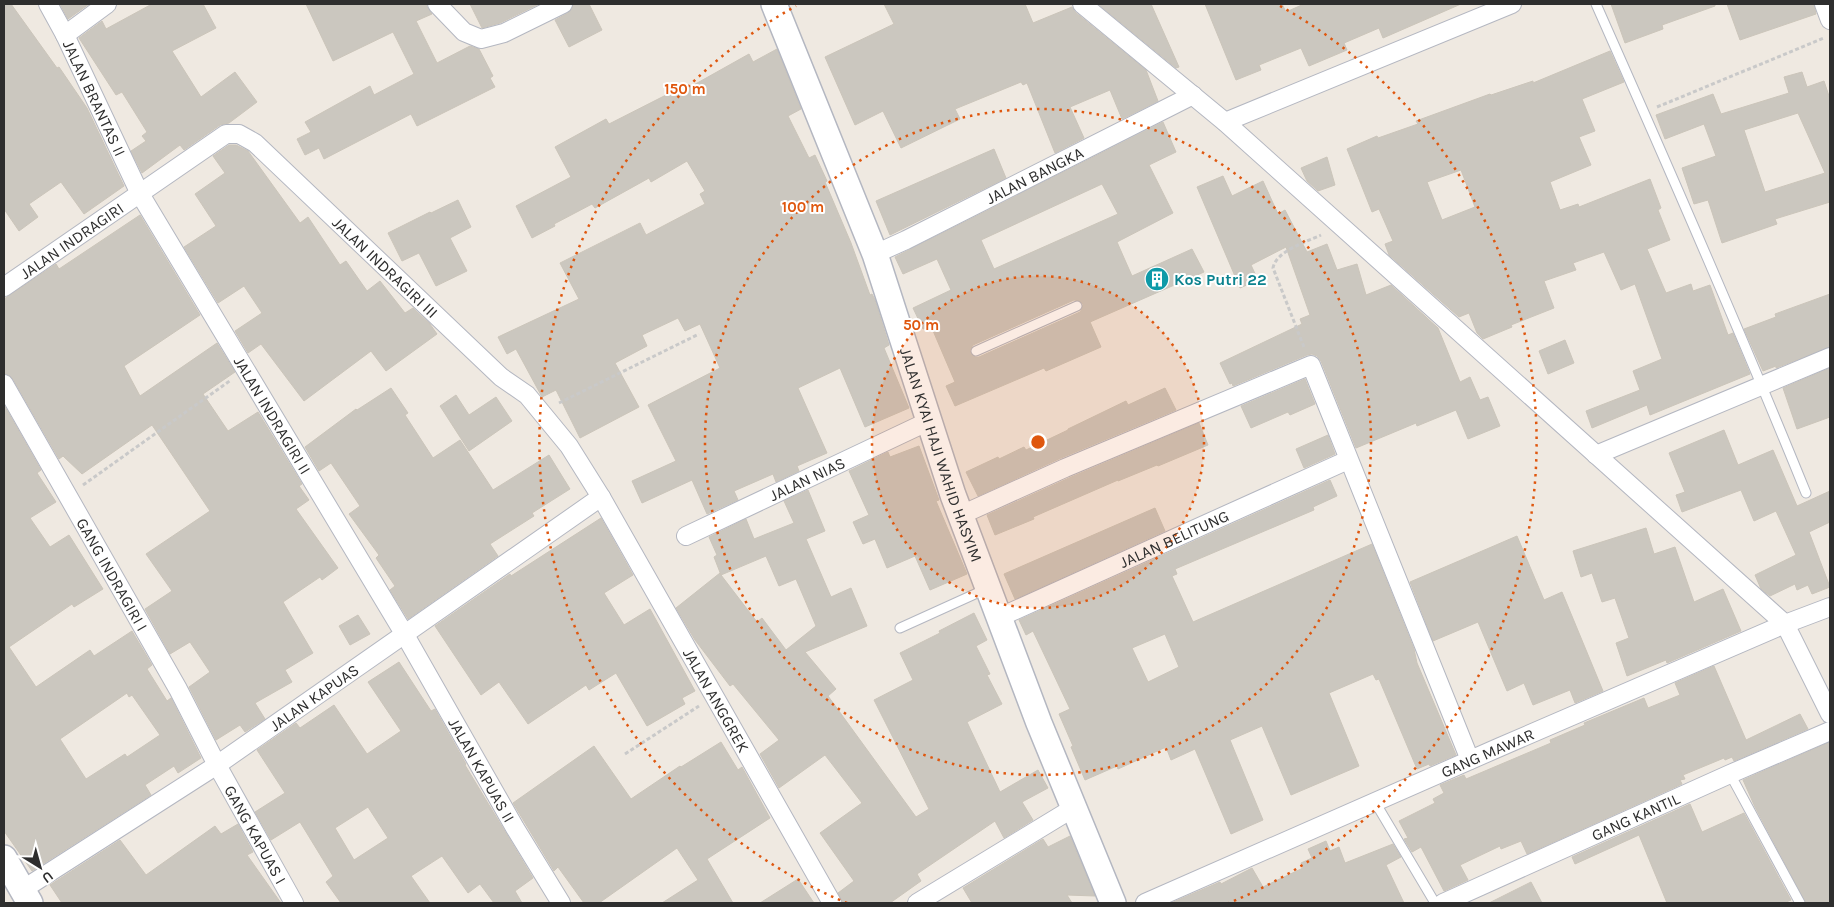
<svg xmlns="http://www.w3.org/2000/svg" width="1834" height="907" font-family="Karla,sans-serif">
	<rect width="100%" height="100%" fill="#efe9e1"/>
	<path fill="#cbc7bf" stroke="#cbc5ba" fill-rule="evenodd" d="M4 4H11L57 68 59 67 87 108 124 186 84 214 61 182 29 204 38 217 19 231 4 209Z
		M60 4H89L68 19Z
		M152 4H203L216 28 172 51 201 97 235 72 257 102 229 123 220 125 184 150 180 145 142 173 131 151 146 141 142 136 147 132 122 92 116 95 79 38 102 21 106 29Z
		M306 4H427V7L432 14 416 21 437 63 470 46 479 49 493 76 490 78 495 87 417 126 411 114 324 159 319 148 305 155 297 139 311 132 305 122 370 86 374 95 414 74 393 32 333 61Z
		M470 4H539L500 23 482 28Z
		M573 4H589L602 30 569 47 555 20 568 13 572 9Z
		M884 4H1025L1033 23 1072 7 1075 12 1146 70 1158 101 1122 119 1110 90 1070 107 1084 138 1055 153 1027 83 1023 85 1021 82 955 109 960 119 901 148 883 111 855 125 825 57 894 24Z
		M1098 4H1151L1179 67 1176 68Z
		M1205 4H1282L1286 12 1304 4H1461L1383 38 1379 28 1344 43 1347 50 1309 66 1301 48 1259 65 1261 70 1236 80Z
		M1611 4H1715V6L1662 25 1663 29 1625 43Z
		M1727 4H1814L1816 14 1740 40Z
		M777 49 801 109 788 116 809 158 815 155 827 181 825 182 851 243 870 295 872 294 875 300 889 345 884 348 909 408 865 427 840 368 798 388 827 453 797 466 799 471 776 482 773 474 734 491 738 500 707 514 692 480 642 503 632 481 676 461 648 405 720 368 700 324 685 331 678 318 642 335 647 346 615 363 639 407 580 438 556 390 542 397 516 349 507 354 498 337 579 299 560 263 640 223 646 235 705 204 700 194 705 191 687 161 651 182 649 178 595 208 592 204 554 224 555 226 532 238 516 206 571 177 555 147 606 119 609 124 672 92 674 96 749 54 753 62Z
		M1610 51 1624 82 1582 99 1595 131 1579 137 1591 165 1550 182 1560 210 1578 204 1579 207 1650 179 1661 208 1658 210 1670 240 1647 249 1666 293 1691 284 1693 291 1710 285 1728 335 1733 333 1750 374 1650 415 1647 405 1592 428 1586 411 1640 390 1633 371 1662 359 1635 284 1621 290 1604 252 1573 263 1576 270 1544 281 1554 308 1511 325 1512 327 1483 339 1477 333 1469 313 1459 317 1389 255 1385 244 1393 241 1379 209 1372 212 1347 149 1377 136 1378 138 1418 124 1416 121 1490 94 1491 95 1533 81V83ZM1461 170 1475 207 1442 220 1427 182Z
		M1802 72 1807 87 1824 81 1830 99V202L1775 219 1777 224 1722 243 1708 200 1694 204 1682 168 1716 156 1704 124 1665 139 1656 115 1713 94 1721 114 1789 93 1784 77ZM1798 113 1825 173 1765 192 1744 130Z
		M1163 122 1176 152 1149 165 1173 213 1117 242 1132 276 1192 249 1204 272 1090 322 1101 347 1046 371 1044 368 955 406 946 386 955 382 931 326 923 329 913 308 951 290 937 259 903 274 895 257ZM1102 184 1118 214 994 269 981 240ZM1074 300 1080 301 1083 304 1082 309 1080 312 979 357H975L971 354 970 350 973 345Z
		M229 145H236L248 151 300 223 308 217 340 265 346 261 367 291 380 281 405 313 413 308 430 324 437 334 386 371 371 351 304 401 261 344 248 353 235 331 262 313 244 286 218 303 184 247 216 226 195 194 225 173 213 156Z
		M994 149 1006 178 890 235 876 201Z
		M1327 157 1335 185 1318 191 1307 181 1301 168Z
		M1223 176 1232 196 1263 181 1278 214 1285 210 1307 252 1327 244 1337 270 1357 264 1366 295 1391 285 1438 328 1460 382 1470 377 1480 400 1488 397 1500 426 1468 439 1456 410 1417 426 1416 423 1356 448 1321 361 1317 356 1312 354 1307 355 1233 386 1232 383 1230 384 1220 363 1302 324 1300 319 1310 315 1286 247 1251 265 1258 280 1240 288 1197 187Z
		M458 200 471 227 450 238 467 271 436 286 419 253 402 261 388 233 430 212 431 213Z
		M140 215 200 315 124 366 140 396 217 343 235 372 203 394 228 431 258 412 302 484 299 486 309 500 296 509 338 568 322 580 320 577 283 602 313 653 285 670 292 682 255 703 265 719 245 732 240 725 216 740 189 687 210 672 190 642 170 654 145 609 172 591 146 554 210 511 152 425 82 474 63 456 59 459 13 379 9 375 4 373V299L56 264 59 269Z
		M1830 294V347L1776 368V366L1763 371 1744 329 1776 317 1775 314Z
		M1565 340 1574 363 1548 374 1539 351Z
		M1830 368V417L1797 429 1783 388Z
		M1305 379 1315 404 1290 415 1288 412 1251 428 1241 406Z
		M391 388 408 413 405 415 433 458 460 440 493 490 549 455 570 489 532 513 534 516 490 544 498 556 408 619 390 590 395 586 376 558 379 555 349 514 360 506 331 463 319 471 305 447 356 409 357 410Z
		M1165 388 1176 410 1061 458 978 496 966 472 998 457 999 459 1024 447 1026 450 1068 430V429L1126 401 1128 405Z
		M456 395 469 415 496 397 512 421 469 451 440 406Z
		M4 405 41 470 37 473 56 502 30 518 50 547 69 535 103 589 74 607 72 604 9 647 36 687 90 650 94 656 132 631 152 665 147 669 167 701 171 698 201 758 178 773 174 766 145 785 151 795 32 871 4 831ZM127 693 129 697 132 695 160 735 127 757 125 754 86 779 60 739Z
		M1199 423 1208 445 1158 466 1157 465 1118 481V480L1033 517 1034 519 995 535 987 515 1069 478Z
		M1724 430 1738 465 1773 450 1797 506 1830 491V522L1809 532 1830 587 1812 594 1808 585 1797 590 1795 584 1770 596 1761 589 1755 575 1796 555 1776 511 1754 521 1741 490 1682 512 1676 495 1685 492 1669 453Z
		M1328 435 1335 454 1304 468 1296 449Z
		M919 446 939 500 936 501 967 574 930 590 915 556 887 568 875 539 863 544 853 522 869 515 849 471 888 452 890 457Z
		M1330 480 1337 496 1313 507 1314 510 1175 569 1177 574 1172 576 1193 622 1372 544 1414 649 1417 663 1456 755 1430 766 1429 764 1417 769 1379 679 1376 680 1373 674 1329 693 1359 766 1291 795 1262 726 1230 740 1263 820 1231 834 1195 749 1171 760 1166 747 1118 769 1117 766 1085 780 1071 747 1073 746 1059 714 1070 709 1033 631 1026 635 1019 620ZM1165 634 1179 667 1148 682 1132 648Z
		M808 490 825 531 806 539 831 597 851 588 867 626 805 652 836 689 828 696 916 817 929 809 874 700 913 680 900 653 940 633 939 631 974 613 987 640 976 646 990 674 987 675 1002 704 967 722 1000 792 1038 770 1048 788 1022 802 1033 820 1004 838 995 821 917 874 921 881 890 903H843L838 893 854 881 820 833 862 803 825 755 779 788 760 754 779 740 733 684 730 686 695 640 676 608 720 573 721 575 714 557 717 555 709 537 746 519 754 539 794 523 784 501ZM766 556 779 586 796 579 816 626 786 650 762 618 757 622 721 575Z
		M1155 508 1165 531 1015 599 1004 574Z
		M601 518 633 575 604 593 624 625 650 609 695 691 682 698 685 704 647 726 616 673 589 690 586 685 528 724 499 682 481 695 435 626 510 574 511 576Z
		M1646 528 1654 554 1675 547 1694 602 1723 589 1741 631 1667 663 1666 660 1627 676 1616 643 1629 638 1615 598 1602 602 1592 573 1581 577 1573 551Z
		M1517 536 1544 600 1562 592 1603 691 1575 703 1570 690 1533 705 1524 683 1507 691 1478 622 1433 641 1410 582Z
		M358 615 370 634 350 645 339 626Z
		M399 662 431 711 435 709 466 764 465 765 533 878 515 891 522 903H494L480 884 468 893 442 856 411 876 430 903H341L326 882 333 876 300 822 271 840 255 812 285 793 257 750 296 723 300 728 334 705 367 754 401 731 368 682ZM368 807 388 838 354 860 335 828Z
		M1714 666 1746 740 1800 714 1808 729 1734 761 1732 757 1725 760 1724 758 1683 775 1685 779 1680 780 1682 784 1527 854 1521 841 1501 849 1500 846 1460 865 1468 880 1444 891 1421 847 1412 852 1404 839 1408 838 1399 821 1435 803 1433 799 1444 793 1440 785 1464 775 1466 779 1551 743 1550 740 1585 725 1584 723 1644 698 1648 708 1680 695 1675 683Z
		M721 742 738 770 742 767 770 818 707 859 733 903H662L698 880 677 848 599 903H584L558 867 554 871 513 803 594 746 631 799 680 766 681 767Z
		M1830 742V903H1806L1755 807 1743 780Z
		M1690 804 1702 832 1744 813 1791 900 1784 903H1667L1639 835 1575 864 1572 857Z
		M238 824 253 852 247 855 281 903H62L50 885 120 840 146 875 215 826 221 834Z
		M1070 836 1095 896 1067 895 1072 903H972L963 888 1043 839 1048 847Z
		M1326 841 1330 851 1339 847 1345 863 1393 844 1401 857 1386 865 1404 903H1171L1220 882 1221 884 1252 868 1263 887 1303 868 1301 863 1312 858 1308 849Z
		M798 879 814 903H760Z
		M1531 882 1542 903H1489Z"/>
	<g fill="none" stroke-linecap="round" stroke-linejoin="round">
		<g stroke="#b4b7c1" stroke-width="11">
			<path id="service" d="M1596 4C1668 166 1739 328 1806 493
				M976 351 1077 306
				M900 628 986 589
				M1730 774 1800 903
				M1375 802 1435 903"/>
		</g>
		<g stroke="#b4b7c1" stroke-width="20">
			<g id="minor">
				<path id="s1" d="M48 4 65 35 140 194 405 635 515 828 561 903"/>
				<path d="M437 4 464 32 481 39 504 33 563 4"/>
				<path d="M1082 4 1225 122 1785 624 1830 714"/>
				<path d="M1824 4 1830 20"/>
				<path d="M65 35 107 4"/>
				<path d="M1225 122 1512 4"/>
				<path id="s2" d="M875 254 906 240 1193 95"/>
				<path id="s3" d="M4 287 226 134H239L255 143 501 377 527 395 569 446 601 497 832 903"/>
				<path id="s4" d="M4 384 178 689 217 765 294 903"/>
				<path d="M1596 455 1830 357"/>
				<path d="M961 515 1065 468 1311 365 1470 760"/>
				<path id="s5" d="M686 536 929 421"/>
				<path id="s6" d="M1000 617 1348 460"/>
				<path id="s7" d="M22 890 217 765 601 497"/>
				<path d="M917 903 1075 807"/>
				<path id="s8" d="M1145 903 1500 747 1785 624 1830 607"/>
				<path id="s9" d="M1443 903 1730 774 1830 731"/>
			</g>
		</g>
		<g stroke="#b4b7c1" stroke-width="28">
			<g id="secondary">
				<path id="s10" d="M774 4 875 254 953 495 1039 723 1113 903"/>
				<path d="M4 858 30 903"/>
			</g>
		</g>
		<path stroke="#c9c9c9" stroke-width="3" stroke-dasharray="4 2.5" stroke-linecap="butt" d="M1657 107 1824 38
			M1304 347 1273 268C1276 251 1306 242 1321 235
			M559 403 699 334
			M83 485 231 380
			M625 754 699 706"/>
		<use href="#service" stroke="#fff" stroke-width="9"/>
		<use href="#minor" stroke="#fff" stroke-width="18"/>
		<use href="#secondary" stroke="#fff" stroke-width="25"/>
	</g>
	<circle cx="1038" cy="442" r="166" fill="#df570e" fill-opacity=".12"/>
	<g fill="none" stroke="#df570e" stroke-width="2.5" stroke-dasharray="2.5 5">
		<circle cx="1038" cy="442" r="166"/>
		<circle cx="1038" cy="442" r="333"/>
		<path d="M847 903A499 499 0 0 1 796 6M1280 6A499 499 0 0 1 1229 903"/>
	</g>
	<defs>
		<g id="building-disc" transform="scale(1.25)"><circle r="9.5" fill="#0f9aa8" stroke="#fff"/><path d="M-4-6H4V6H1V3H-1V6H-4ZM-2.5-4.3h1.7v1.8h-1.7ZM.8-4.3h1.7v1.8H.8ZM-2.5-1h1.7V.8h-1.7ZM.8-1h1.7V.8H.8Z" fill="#fff"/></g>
	</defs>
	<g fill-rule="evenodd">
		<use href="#building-disc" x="1157" y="279"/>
	</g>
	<g text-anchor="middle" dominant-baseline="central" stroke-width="4" stroke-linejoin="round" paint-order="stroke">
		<g font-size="16" fill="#2e2e2e" stroke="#fff">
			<text stroke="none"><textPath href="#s1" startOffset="105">JALAN BRANTAS II</textPath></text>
			<text stroke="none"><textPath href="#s2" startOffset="178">JALAN BANGKA</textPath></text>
			<text stroke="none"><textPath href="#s3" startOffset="82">JALAN INDRAGIRI</textPath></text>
			<text stroke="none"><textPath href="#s3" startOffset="481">JALAN INDRAGIRI III</textPath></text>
			<text stroke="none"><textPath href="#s1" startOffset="469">JALAN INDRAGIRI II</textPath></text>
			<text stroke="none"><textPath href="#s10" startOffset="481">JALAN KYAI HAJI WAHID HASYIM</textPath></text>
			<text stroke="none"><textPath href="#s5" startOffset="134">JALAN NIAS</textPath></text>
			<text stroke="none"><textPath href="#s6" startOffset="191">JALAN BELITUNG</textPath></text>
			<text stroke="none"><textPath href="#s4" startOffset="219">GANG INDRAGIRI I</textPath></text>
			<text stroke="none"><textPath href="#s7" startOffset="350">JALAN KAPUAS</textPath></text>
			<text stroke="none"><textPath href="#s3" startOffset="1032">JALAN ANGGREK</textPath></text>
			<text stroke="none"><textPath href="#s8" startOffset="374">GANG MAWAR</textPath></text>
			<text stroke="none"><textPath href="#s1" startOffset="881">JALAN KAPUAS II</textPath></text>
			<text stroke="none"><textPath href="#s9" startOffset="211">GANG KANTIL</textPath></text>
			<text stroke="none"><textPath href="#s4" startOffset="516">GANG KAPUAS I</textPath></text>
		</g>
		<g font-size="16" font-weight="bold" fill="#0d838f" stroke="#fff" text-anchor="start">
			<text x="1174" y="279">Kos Putri 22</text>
		</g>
	</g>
	<circle cx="1038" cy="442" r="8" fill="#df570e" stroke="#fff" stroke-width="2.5"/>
	<g font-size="15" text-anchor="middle" font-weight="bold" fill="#df570e" stroke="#fff" stroke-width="4" stroke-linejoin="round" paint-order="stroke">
		<text x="685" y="94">150 m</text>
		<text x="803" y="212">100 m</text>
		<text x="921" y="330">50 m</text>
	</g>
	<rect width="1834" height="907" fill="none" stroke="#2e2e2e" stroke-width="10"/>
	<g transform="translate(40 867) rotate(143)" stroke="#ffffff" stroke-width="4" paint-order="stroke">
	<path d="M0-4L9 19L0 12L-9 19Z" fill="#2e2e2e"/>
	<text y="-8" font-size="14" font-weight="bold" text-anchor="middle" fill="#2e2e2e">U</text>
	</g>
</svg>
